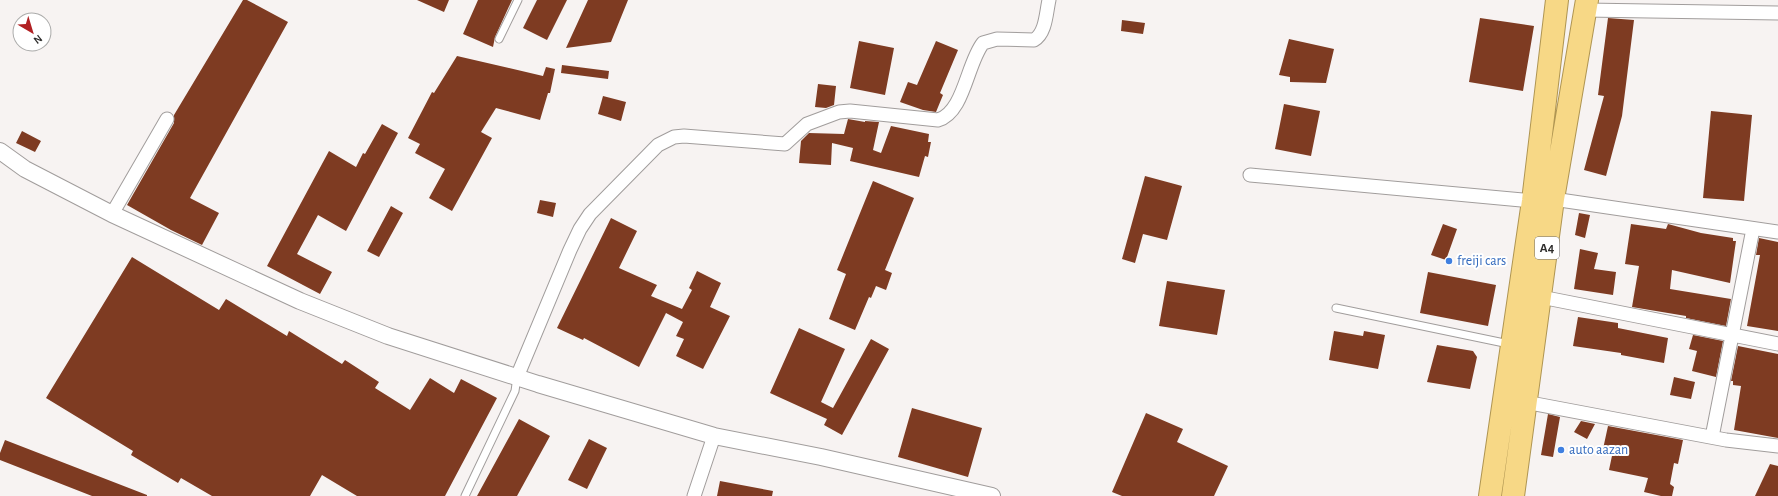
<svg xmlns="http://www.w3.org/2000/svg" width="1778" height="496" font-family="'Alegreya Sans',sans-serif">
	<rect width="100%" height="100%" fill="#f7f3f2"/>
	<path fill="#7e3b22" d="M243 0H247L288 22 190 198 219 213 202 245 171 230 127 205 174 123V115Z
		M417 0H449L444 12Z
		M478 0H512L495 37 493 47 463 34Z
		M537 0H567L547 40 523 28Z
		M588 0H628L611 42 566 48Z
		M1480 18 1534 26 1523 91 1469 82Z
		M1608 18 1634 20 1622 116 1606 176 1584 170 1604 96 1598 95Z
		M1122 20 1145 23 1143 34 1121 31Z
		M1289 39 1334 49 1326 83 1290 82V77L1279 75Z
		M859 41 894 48 885 95 850 88Z
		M936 41 958 50 940 93 943 95 936 112 923 110 900 102 908 82 917 85Z
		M457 56 543 76 546 67 555 69 550 93H548L540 120 496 108 481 132 492 138 452 211 429 198 445 169 415 153 420 144 408 138 432 92 434 93Z
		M562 65 609 71 608 79 561 73Z
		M818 84 836 86 834 105 826 108 815 107Z
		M603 96 626 102 621 121 598 114Z
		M1284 104 1320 111 1311 156 1275 149Z
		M1711 111 1752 115 1744 201 1703 198Z
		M848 119 865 122V121L879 122 873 150 881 153 891 126 929 134 928 142H931L928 157 925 156 919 177 850 161 853 148 832 143 831 165 799 163 801 141 809 133 844 134Z
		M382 124 398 133 346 231 318 215 297 254 332 272 320 294 267 266 329 151 356 167 363 153 365 154Z
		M22 131 41 141 35 152 16 143Z
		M1145 176 1182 186 1167 240 1143 234 1135 263 1122 259Z
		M873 181 914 198 885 270 892 273 886 290 876 286 871 298 869 297 855 330 829 319 846 274 837 270Z
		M540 200 556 203 553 217 537 213Z
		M391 206 403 213 379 257 367 251Z
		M1579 213 1590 215 1585 238 1575 235Z
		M611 218 637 231 619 268 657 285 651 296 682 309 692 290 689 288 697 271 721 283 710 307 730 316 703 369 676 356 684 339 676 336 683 322 666 313 639 367 584 338 583 340 557 328Z
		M1443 224 1457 229 1446 260 1431 255Z
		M1631 224 1666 229 1668 224 1701 233 1733 238V241H1736L1730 283 1672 270 1670 289 1731 299 1726 326 1686 318V316L1632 307 1639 266 1625 264Z
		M1759 238 1778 242V331L1747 326 1760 255H1756Z
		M1580 249 1598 253 1594 269 1616 272 1613 295 1574 289Z
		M132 257 219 310 226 299 287 336 289 331 342 364 345 360 379 382 375 388 410 410 430 378 454 393 461 379 497 398 445 496H357L322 475 310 496H212L181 478 178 483 131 455 133 451 46 398Z
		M1428 272 1496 285 1488 326 1420 313Z
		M1167 281 1225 290 1217 335 1159 326Z
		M1578 317 1618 323V328L1668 338 1664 363 1621 355V353L1573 346Z
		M799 328 845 349 821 402 833 408 871 339 889 349 842 435 824 425 827 419 770 393Z
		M1334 331 1363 336 1364 331 1385 335 1378 369 1329 360Z
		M1693 335 1723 341 1716 377 1692 371 1697 351 1689 349Z
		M1437 345 1473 351 1477 357 1470 389 1427 382Z
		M1738 346 1778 354V438L1734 430 1741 386 1733 385V381H1731Z
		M1674 377 1695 382 1691 399 1670 395Z
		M912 408 982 428 968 477 898 457Z
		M1146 413 1183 429 1177 442 1228 466 1214 496H1122L1112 492Z
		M1548 414 1560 417 1553 457 1541 455Z
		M519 419 550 436 517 496H477Z
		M1581 421 1595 424 1587 439 1574 432Z
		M1608 426 1683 440 1678 464 1674 463 1670 484 1674 487 1672 496H1661L1644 492 1648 478 1609 470 1613 451 1603 449Z
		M589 439 607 448 587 489 568 480Z
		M5 440 147 495V496H92L0 460V453Z
		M1770 464 1778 466V496H1755Z
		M720 481 773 491 772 496H717Z"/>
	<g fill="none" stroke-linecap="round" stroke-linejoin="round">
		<g stroke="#a19d9c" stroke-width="9">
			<path id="service" d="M499 39 518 0
				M1336 308 1509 344
				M465 496 515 391 517 377"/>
		</g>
		<g stroke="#a19d9c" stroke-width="15">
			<path id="minor" d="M1585 10 1778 13
				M1250 175 1533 201
				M1553 199 1778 232
				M112 214 167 119
				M1541 297 1778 344
				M517 377 570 250 580 229 590 214 658 145 674 137 684 136 785 144 807 124 839 112 850 111 938 120C964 113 967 63 983 43L997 39 1034 40C1046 33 1046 13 1049 0
				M1525 402 1726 440 1778 446
				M1712 437 1753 229
				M694 496 714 436"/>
		</g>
		<g stroke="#a19d9c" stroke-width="18">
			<path id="tertiary" d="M0 151 25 169 112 214 300 301 388 336 538 384 714 436 821 457 992 496"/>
		</g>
		<g stroke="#af9552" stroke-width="24">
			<path id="trunk" d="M1490 496 1533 201 1557 0
				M1513 496 1553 199 1587 0"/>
		</g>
		<use href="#service" stroke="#fff" stroke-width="7"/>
		<use href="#minor" stroke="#fff" stroke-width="13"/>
		<use href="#tertiary" stroke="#fff" stroke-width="16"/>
		<use href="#trunk" stroke="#f7d886" stroke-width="22"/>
	</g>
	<g fill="#3f7fe0" stroke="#fff" stroke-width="1.5">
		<circle cx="1449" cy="261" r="4"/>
		<circle cx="1561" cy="450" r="4"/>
	</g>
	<g text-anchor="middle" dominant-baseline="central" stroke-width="4" stroke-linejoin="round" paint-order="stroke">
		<rect fill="#fff" stroke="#6c6b6b" stroke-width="1" x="1535" y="237" width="24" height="22" rx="3"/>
		<g font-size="13" font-weight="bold" fill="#2d2c2b">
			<text x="1547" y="248">A4</text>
		</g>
		<g font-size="14" fill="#366cbe" stroke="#fff" text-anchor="start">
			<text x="1457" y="261">freiji cars</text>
			<text x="1569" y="450">auto aazan</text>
		</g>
	</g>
	<g transform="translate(32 32) rotate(142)"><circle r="19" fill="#ffffff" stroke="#ababaa"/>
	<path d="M0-3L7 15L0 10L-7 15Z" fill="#b12023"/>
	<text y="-6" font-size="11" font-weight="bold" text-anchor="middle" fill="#2d2c2b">N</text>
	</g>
</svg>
